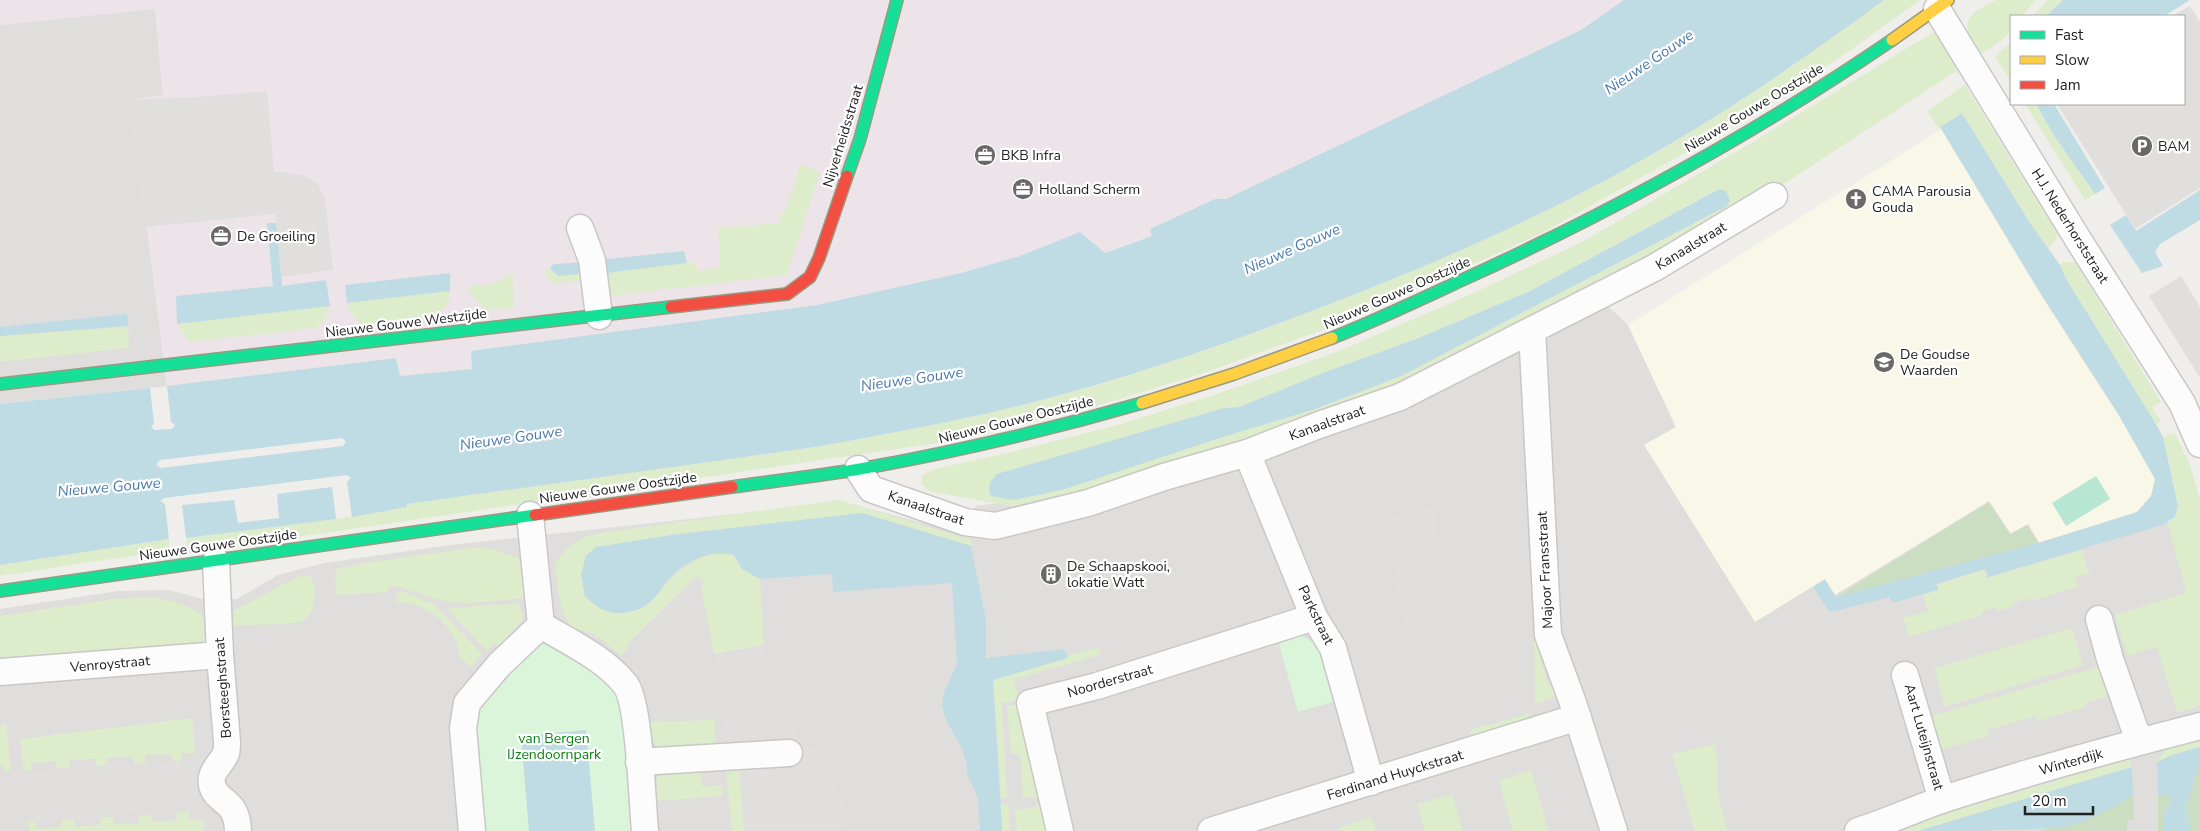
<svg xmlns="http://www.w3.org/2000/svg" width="2200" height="831" font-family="'Nunito Sans',sans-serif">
	<rect width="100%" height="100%" fill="#f0eeeb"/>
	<path fill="#dfdedc" d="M155 8 163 95 131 100 167 386 0 404V25Z
		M1591 290 1628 325 1676 427 1645 445 1826 578 1835 594 1989 501 2011 534 2028 524 2139 513 2200 533V759L2183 831H0V609L118 591 169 590 207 600 237 599 278 575 324 563 450 545 844 502 972 536 975 506 1060 495Z"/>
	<path fill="#ede4e9" d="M0 0H1624L1581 30 1226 199H1215L1150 229 1152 236 1104 253 1020 256 961 273 817 305 472 351V369L400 376 396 358 167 386 131 100 163 95 155 9 0 25Z"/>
	<path fill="#f8f7e8" d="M1942 129 2041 290 2067 273 2158 479 2153 498 2139 513 2040 544 2028 524 2011 534 1989 501 1835 595 1825 579 1755 622 1644 445 1676 427 1628 325Z"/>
	<path fill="#ddeccb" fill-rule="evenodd" d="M1884 0H1920L1852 49 1747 118 1542 233 1352 319 1204 373 1093 407 938 443 188 553 186 538 336 519 406 507V504L815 447C892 433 970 419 1045 399 1157 370 1266 330 1373 287 1484 242 1593 192 1695 129 1760 89 1823 45 1884 0Z
		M1996 0H2036L2022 16H2011C2011 20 2012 25 2011 29 2009 36 1987 53 1979 54 1960 22 1963 17 1996 0Z
		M2047 0H2063L2046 16H2033Z
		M1932 33H1937L1960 68 1958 70 1773 191 1389 391 1323 415 1064 500 1014 507 929 491 921 484 922 475 935 469 1016 451 1121 424 1220 393 1337 352 1467 296 1582 242 1756 140ZM1718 189 1727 206 1401 376 1315 409 1226 436 1224 408 1239 407 1325 372 1416 339 1528 292Z
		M2011 42V82L1995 57Z
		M1965 85 2058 235 2052 245 2048 248 2030 223 1962 113 1938 128 1927 111Z
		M2025 104H2036L2053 134 2095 194 2085 200Z
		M801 164 820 172 787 275 602 297 599 274 695 262 698 271 720 268 718 228 780 223V214L784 213Z
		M2063 262H2075L2161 402 2152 407 2161 422 2156 424 2065 277 2060 265Z
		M546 268 550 269 552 272 586 273 587 281 552 283 546 277Z
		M513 270 514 308 486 311 468 291 469 286C489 285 498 286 513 270Z
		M450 291 448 303 435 317 361 325 351 313 347 303Z
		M330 306 324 320 316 328 189 342 177 324Z
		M128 326 129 348 0 362V336Z
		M2175 433 2190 465 2200 499V705L2177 713 2157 647 2127 656 2115 615 2186 593 2168 523 2175 517 2178 506 2163 437Z
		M839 500 972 540 971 546 862 513 672 535 649 604C668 580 685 560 716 553 721 552 730 552 734 556 744 564 748 574 760 579L764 645 714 654 701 587 704 583 697 576 627 645 629 647 621 656C605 642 594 630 573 629 559 614 557 584 555 564 566 546 579 538 599 533Z
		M169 539 170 550 0 576V565Z
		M477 547 496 550 524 560 532 597C503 600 474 606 445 601 426 598 408 587 389 586L388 592 337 595 335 573 337 569 358 564Z
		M2082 550 2089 574 2075 577 2078 587 2030 601 2028 598 2013 603 2014 606 1998 611 1996 607 1981 612 1982 615 1909 637 1903 618 1928 611 1923 595 1938 590 1937 585 1985 569 1987 578Z
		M305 575H309C320 588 315 620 297 623L230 626 231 611C258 602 278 583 305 575Z
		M402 591 435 605 482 654 471 667 460 657C456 625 427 603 395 601L396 594Z
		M154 597C166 600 200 607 204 619 206 627 205 638 205 647L3 659 0 654V616L115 599Z
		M519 603 523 619 500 647 494 643 487 651 448 610 450 608Z
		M2072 628 2083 665 1944 707 1935 668Z
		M1534 641 1537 642 1548 686 1556 683 1559 695 1535 704Z
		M1100 647V655L1014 679 1019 700 1002 703 1007 798H1001L993 679 1067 658V656Z
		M2104 665 2115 695 2085 703 2086 707 2038 721 2036 716 1988 730 1989 736 1940 750 1928 717Z
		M1020 704 1043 797 1023 798 1020 754H1011L1007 706Z
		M1530 713 1534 728 1474 746 1470 730Z
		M193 718 195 753H181V761H172L171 754 145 755 146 763 134 764 133 757 107 758 108 765 96 766 95 759 69 760V768H57L56 761 31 763V770L23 771 20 739Z
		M715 720 716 750 658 748C650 739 649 734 649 722Z
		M6 724 11 770 4 771V765H0V725Z
		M2200 738V747L2172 755 2157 762 2164 752V749Z
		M1716 744 1718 794 1727 831H1695L1672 754Z
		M2129 759 2132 767 1918 831H1896L1898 827Z
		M701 768 702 787 722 785 723 796 654 801C653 792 657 786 657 777L662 773Z
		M726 769H739L744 831H732Z
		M1531 770 1549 831H1513L1499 781Z
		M1452 794 1463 831H1425L1417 804Z
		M1045 802 1053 831H1017L1014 806 1018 810 1036 807 1037 803Z
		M1008 803 1010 831H1002L1001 804Z
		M189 811V820L203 819 204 831H29L28 822H36L37 829 62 827V820L74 819 75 827 100 825V818L113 817V824L139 823V816L151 815 152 822 177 820V813Z
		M1371 817 1376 831H1340L1339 828Z"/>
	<path fill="#cbdec1" d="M1989 502 2010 534 2027 525 2038 543 1836 597Z
		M2200 766V831H2191L2186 807 2198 767Z
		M2171 794V802L2164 814V831H2158V796Z
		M2133 795 2134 820H2128L2126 831H2036L2077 823 2103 812Z"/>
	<path fill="#daf5da" d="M1300 635 1324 648 1339 700 1298 712 1279 644Z
		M541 643 566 646 599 672 626 706 639 831H483L475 734 479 704 525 650Z"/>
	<path fill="#b7e6d2" d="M2096 476 2110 499 2066 526 2052 503Z"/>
	<path fill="#e0dfde" d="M2190 6 2200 22V188L2135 229 2057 104H2184V16H2172Z
		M267 91 274 172H283L305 176 318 184 325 198 333 270 281 277 275 214 146 227 131 100 196 97Z
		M2181 276 2200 307V378L2149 296Z
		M1433 504 1439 629 1410 635 1379 518Z
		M765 646 767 668H773L776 728 797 727 800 751 817 743 854 822 835 831H745L740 769 724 746 718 655Z
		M196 760 199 810 28 822 23 771Z"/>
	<path fill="#bfdbe3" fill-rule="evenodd" d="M1624 0H1884C1823 45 1760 89 1695 129 1581 199 1459 254 1335 302 1240 339 1144 373 1045 399 971 419 891 433 815 447L407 504V507L352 517 347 482 351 478 347 475 164 498 160 501 165 504 169 539 0 565V404L150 388 154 423 151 428 155 430 172 429 175 425 171 422 167 386 396 358 400 376 472 369 471 351 817 305 961 273 1020 256 1080 232 1105 253 1152 236 1150 229 1215 199H1226L1581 30ZM342 438 346 442 343 446 161 468 156 465 160 460Z
		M2063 0H2190L2164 16H2046Z
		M2036 104H2054L2105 188 2095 194 2053 134Z
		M1962 113 2030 223 2060 265 2065 277 2156 424 2163 437 2178 506 2175 517 2162 525 1988 577 1985 569 1936 584 1938 590 1892 603 1890 597 1831 612 1828 610 1813 587 1825 580 1836 597 2038 543 2137 512 2151 496 2155 479 2118 414 2040 293 1940 127Z
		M1719 189 1726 191 1730 200 1727 206 1401 376 1315 409 1226 436 1062 490 1013 500 991 496C987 486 990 481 997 474L1224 408 1239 407 1325 372 1416 339 1528 292Z
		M2200 190V220L2160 244 2155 252 2163 266 2142 273 2110 225 2126 215 2136 231Z
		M267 223H276L282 286 326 280 330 306 177 324 176 296 273 286Z
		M684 251 687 263 599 274 598 260Z
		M586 262V273L559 276 550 269 553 264Z
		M450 273V291L347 303 345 285Z
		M127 314 128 326 0 336V327Z
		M332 487 336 519 186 538 182 505 234 500 238 523 279 518 277 494Z
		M862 513 971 546 986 620V658L1064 649 1068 658 993 680 1002 831H980L978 798 967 774V766L962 748 946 720 942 705 944 692 957 664 952 583 833 592 832 574 760 579 742 569 734 555C710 549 685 561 668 580 662 587 656 598 648 604 637 612 617 616 604 610 597 608 591 601 585 597L581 575 586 556 596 547 672 535Z
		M586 730 595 831H529L521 736Z
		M2200 747V766L2198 767 2186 807 2191 831H2164V814L2171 802V795L2158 796 2157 762 2172 755Z
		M2132 767 2133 795C2112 808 2088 822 2064 827 2020 831 1963 831 1918 831Z"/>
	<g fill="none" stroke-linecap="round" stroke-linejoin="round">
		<g stroke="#c9c8c7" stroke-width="29">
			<path id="street" d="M1937 9 2079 241 2182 403 2200 444
				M580 228 592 260 599 316
				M1532 330 1548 635 1573 703 1614 831
				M1247 453 1314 617 1333 648 1371 782
				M858 469 871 489 965 522 995 526 1088 503 1164 477 1247 453 1319 425 1400 397 1654 268 1774 196
				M530 515 541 625
				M216 561 220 655 227 742C227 745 227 750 226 753 222 764 209 771 212 785 217 804 237 798 238 831
				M2099 619 2110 659 2139 741
				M541 625C569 642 604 658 625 684 640 702 642 803 645 831
				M0 672 220 655
				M1905 675 1942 800
				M639 762 789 753
				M472 831 463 728 467 703 499 665 541 625
				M1060 831 1030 703 1097 686 1314 617
				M1211 831 1578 717
				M1858 831C1887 822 1915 809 1944 799 2028 772 2114 748 2200 726"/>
		</g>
		<g stroke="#999a82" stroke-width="14">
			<path id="fast" d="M847 176 860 139 897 0
				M1332 338C1375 321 1417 301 1460 281 1610 213 1756 133 1892 40
				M0 384 671 307
				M732 487C774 481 817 476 860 469 955 452 1049 430 1142 403
				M0 591 535 515"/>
		</g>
		<g stroke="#999a82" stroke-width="14">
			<path id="slow" d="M1892 40 1948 0
				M1142 403 1234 374 1332 338"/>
		</g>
		<g stroke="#999a82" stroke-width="14">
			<path id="jam" d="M671 307 787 294 810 277 819 258 847 176
				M535 515 732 487"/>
		</g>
		<use href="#street" stroke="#fdfcfc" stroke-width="26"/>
		<use href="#fast" stroke="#16e098" stroke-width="11"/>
		<use href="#slow" stroke="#ffcf43" stroke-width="11"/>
		<use href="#jam" stroke="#f24e42" stroke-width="11"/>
	</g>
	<defs>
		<g id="parking-disc" transform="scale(1.125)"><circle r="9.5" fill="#6a6968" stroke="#fff"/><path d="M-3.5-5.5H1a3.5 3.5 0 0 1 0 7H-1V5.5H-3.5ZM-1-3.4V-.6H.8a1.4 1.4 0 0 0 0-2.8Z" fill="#fff"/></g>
		<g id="office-disc" transform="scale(1.125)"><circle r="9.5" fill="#6a6968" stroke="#fff"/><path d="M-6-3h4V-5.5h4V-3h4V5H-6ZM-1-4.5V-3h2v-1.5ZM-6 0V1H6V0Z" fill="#fff"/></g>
		<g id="church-disc" transform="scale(1.125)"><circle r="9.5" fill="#6a6968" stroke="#fff"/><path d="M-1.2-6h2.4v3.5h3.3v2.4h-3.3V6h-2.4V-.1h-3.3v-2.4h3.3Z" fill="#fff"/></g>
		<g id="school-disc" transform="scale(1.125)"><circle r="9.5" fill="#6a6968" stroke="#fff"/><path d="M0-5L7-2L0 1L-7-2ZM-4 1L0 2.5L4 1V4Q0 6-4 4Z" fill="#fff"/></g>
		<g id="building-disc" transform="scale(1.125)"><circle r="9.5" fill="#6a6968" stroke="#fff"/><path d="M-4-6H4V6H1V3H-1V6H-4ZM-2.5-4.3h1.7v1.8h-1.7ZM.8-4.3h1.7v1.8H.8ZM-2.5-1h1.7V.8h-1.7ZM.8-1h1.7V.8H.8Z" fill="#fff"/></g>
	</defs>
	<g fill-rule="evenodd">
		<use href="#parking-disc" x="2142" y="146"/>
		<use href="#office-disc" x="985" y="155"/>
		<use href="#office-disc" x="1023" y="189"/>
		<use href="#church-disc" x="1856" y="199"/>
		<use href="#office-disc" x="221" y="236"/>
		<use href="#school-disc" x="1884" y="362"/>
		<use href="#building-disc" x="1051" y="574"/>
	</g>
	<g text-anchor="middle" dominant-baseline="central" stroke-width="4.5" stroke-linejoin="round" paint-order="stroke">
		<g font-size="14" fill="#222" stroke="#fff">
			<text transform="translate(1754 108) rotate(-31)">Nieuwe Gouwe Oostzijde</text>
			<text transform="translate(843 136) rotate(-73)">Nijverheidsstraat</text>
			<text transform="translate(2070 226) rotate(58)">H.J. Nederhorststraat</text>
			<text transform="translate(1691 246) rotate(-31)">Kanaalstraat</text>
			<text transform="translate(1397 293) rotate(-24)">Nieuwe Gouwe Oostzijde</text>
			<text transform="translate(406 323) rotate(-7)">Nieuwe Gouwe Westzijde</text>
			<text transform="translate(1016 420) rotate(-14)">Nieuwe Gouwe Oostzijde</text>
			<text transform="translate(1327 423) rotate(-20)">Kanaalstraat</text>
			<text transform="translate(618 488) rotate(-8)">Nieuwe Gouwe Oostzijde</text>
			<text transform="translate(926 508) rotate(19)">Kanaalstraat</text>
			<text transform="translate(218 545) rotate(-8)">Nieuwe Gouwe Oostzijde</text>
			<text transform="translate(1545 570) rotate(-93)">Majoor Fransstraat</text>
			<text transform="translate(1316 615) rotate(64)">Parkstraat</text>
			<text transform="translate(110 664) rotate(-5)">Venroystraat</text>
			<text transform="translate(1110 681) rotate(-16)">Noorderstraat</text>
			<text transform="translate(223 688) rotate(-94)">Borsteeghstraat</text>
			<text transform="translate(1924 737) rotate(74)">Aart Luteijnstraat</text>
			<text transform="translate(2071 762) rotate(-16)">Winterdijk</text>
			<text transform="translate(1395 775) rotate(-17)">Ferdinand Huyckstraat</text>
		</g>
		<g font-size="14" fill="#222" stroke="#fff" text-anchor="start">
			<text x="2158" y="146">BAM</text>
			<text x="1001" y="155">BKB Infra</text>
			<text x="1039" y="189">Holland Scherm</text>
			<text x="1872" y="191">CAMA Parousia<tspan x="1872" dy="16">Gouda</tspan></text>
			<text x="237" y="236">De Groeiling</text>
			<text x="1900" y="354">De Goudse<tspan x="1900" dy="16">Waarden</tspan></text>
			<text x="1067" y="566">De Schaapskooi,<tspan x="1067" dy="16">lokatie Watt</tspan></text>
		</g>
		<g font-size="14" fill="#0c8416" stroke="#fff">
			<text x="554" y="738">van Bergen<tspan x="554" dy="16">IJzendoornpark</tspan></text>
		</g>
		<g font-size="15" font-style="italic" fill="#4a7aab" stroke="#fff">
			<text transform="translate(1649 62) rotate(-34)">Nieuwe Gouwe</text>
			<text transform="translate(1292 249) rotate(-24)">Nieuwe Gouwe</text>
			<text transform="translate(912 379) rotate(-8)">Nieuwe Gouwe</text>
			<text transform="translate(511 438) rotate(-8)">Nieuwe Gouwe</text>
			<text transform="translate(109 487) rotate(-5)">Nieuwe Gouwe</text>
		</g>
	</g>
	<rect x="2010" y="15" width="175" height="90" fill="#ffffff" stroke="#a7a7a7"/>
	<rect x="2020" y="31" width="25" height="8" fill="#16e098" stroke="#a7a7a7"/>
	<text x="2055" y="40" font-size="15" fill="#222222">Fast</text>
	<rect x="2020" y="56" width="25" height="8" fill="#ffcf43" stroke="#a7a7a7"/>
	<text x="2055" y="65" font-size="15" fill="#222222">Slow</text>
	<rect x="2020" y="81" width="25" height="8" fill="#f24e42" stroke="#a7a7a7"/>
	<text x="2055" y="90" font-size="15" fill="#222222">Jam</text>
	<path d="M2025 806v8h68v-8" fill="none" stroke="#222222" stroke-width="2.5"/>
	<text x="2032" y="806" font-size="15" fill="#222222" stroke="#ffffff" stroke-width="4" paint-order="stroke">20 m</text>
</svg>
